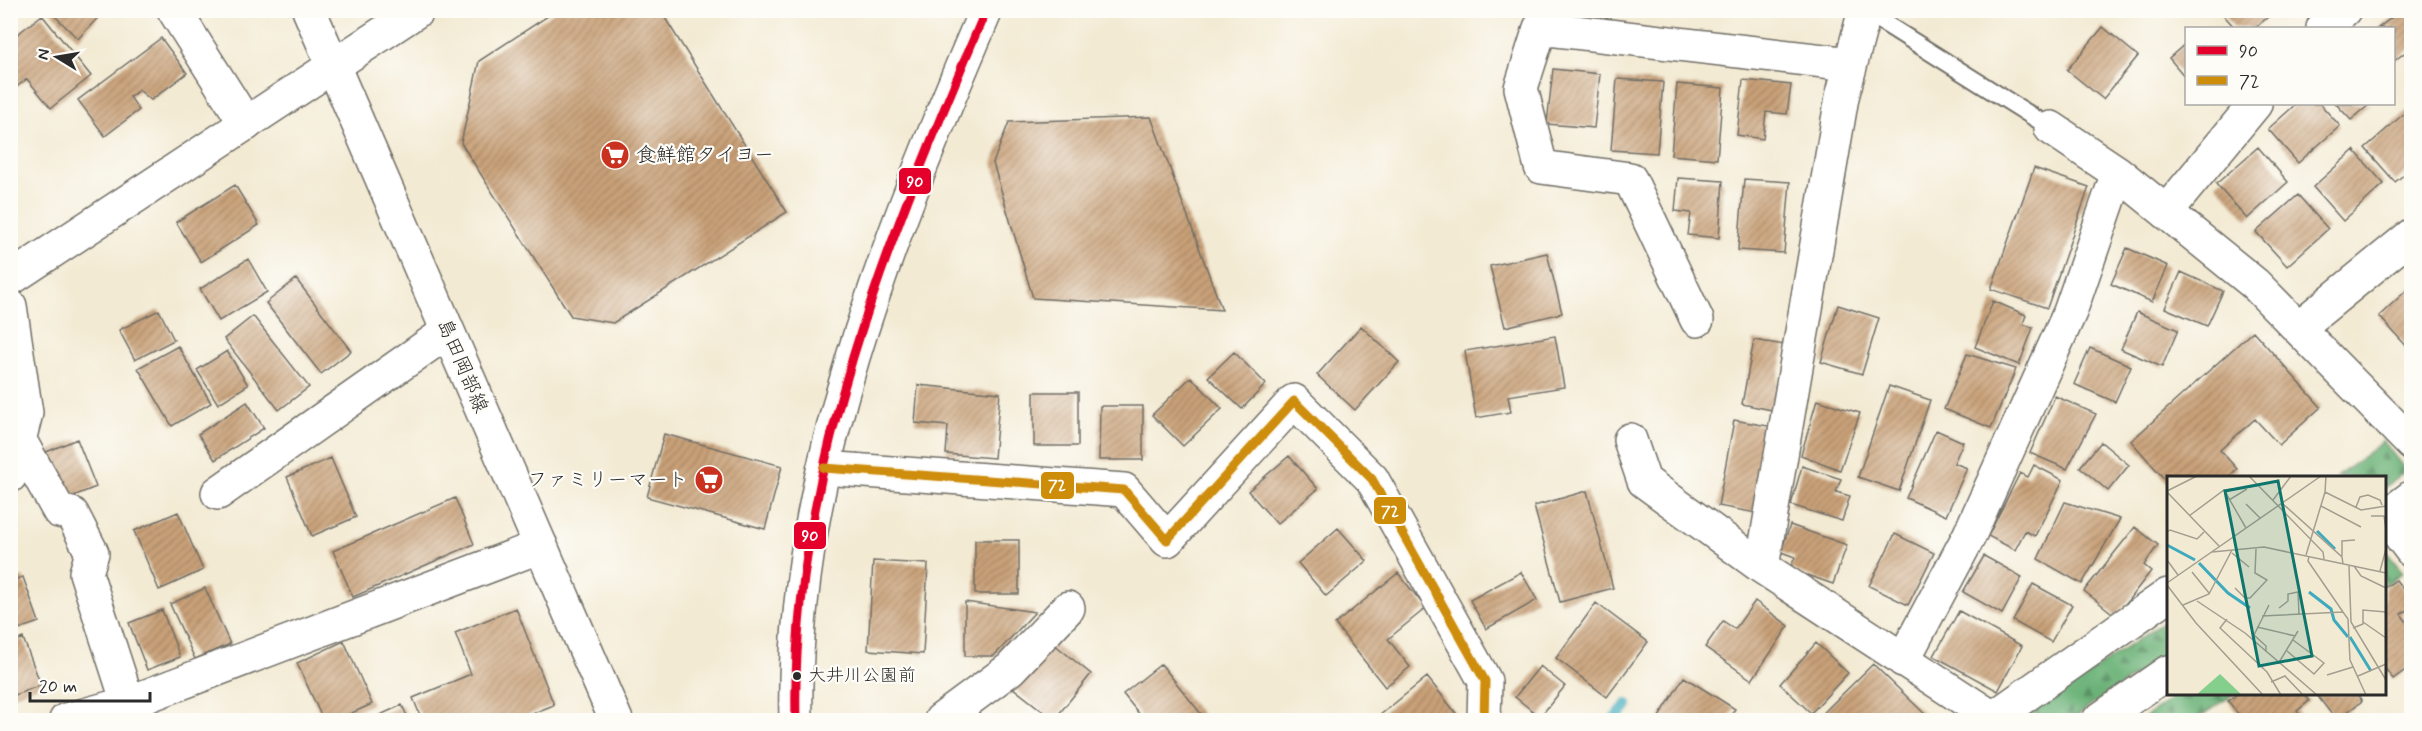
<svg xmlns="http://www.w3.org/2000/svg" width="2422" height="731" font-family="Mynerve,'Klee One',sans-serif">
	<defs>
		<pattern id="forest-firs" width="22" height="20" patternUnits="userSpaceOnUse" patternTransform="scale(1.5)"><rect width="22" height="20" fill="#6cb278"/><path d="M5 1l3.5 6h-7zM16 11l3.5 6h-7z" fill="#599163"/></pattern>
		<pattern id="building-hatch" width="6" height="6" patternUnits="userSpaceOnUse" patternTransform="scale(1.5)"><rect width="6" height="6" fill="#c9a178"/><path d="M-1 1l2-2M0 6l6-6M5 7l2-2" fill="none" stroke="#a38363"/></pattern>
	</defs>
	<rect width="100%" height="100%" fill="#fdfcf7"/>
	<filter id="ink" filterUnits="userSpaceOnUse"><feTurbulence type="fractalNoise" baseFrequency=".0167" numOctaves="2"/><feDisplacementMap in="SourceGraphic" scale="12" xChannelSelector="R" yChannelSelector="G"/><feConvolveMatrix kernelMatrix="1 2 1 2 8 2 1 2 1" color-interpolation-filters="sRGB"/></filter>
	<filter id="wash" filterUnits="userSpaceOnUse"><feTurbulence type="fractalNoise" baseFrequency=".008" numOctaves="4" result="noise"/><feDisplacementMap in="SourceGraphic" scale="24" xChannelSelector="R" yChannelSelector="G"/><feGaussianBlur stdDeviation="1.35" result="paint"/><feColorMatrix in="noise" values="0 0 0 0 0 0 0 0 0 0 0 0 0 0 0 0 0 1.4 0 .05"/><feComposite in="paint" operator="in"/></filter>
	<g filter="url(#wash)">
		<rect width="100%" height="100%" fill="#f3ead3"/>
		<path fill="url(#forest-firs)" stroke="#4c6e52" stroke-width="1.5" d="M2383 441 2406 471 2385 487 2384 478 2337 477Z
			M2384 549 2403 572 2385 585H2384Z
			M2168 619V653L2070 720H2021Z
			M2178 694H2234L2196 720H2141Z"/>
		<g fill="none" stroke-linecap="round" stroke-linejoin="round">
			<path stroke="#3daabd" stroke-width="12" d="M1614 720 1627 705"/>
		</g>
		<g id="blocks">
			<path fill="url(#building-hatch)" d="M49 10H105L78 39Z
				M557 10H660L787 212 613 323 571 316 461 143 479 61Z
				M2219 10H2276L2255 28H2235Z
				M2402 10H2412V47L2394 61V28H2378Z
				M42 15 91 76 51 108 27 79 10 92V40Z
				M2103 27 2138 56 2103 99 2067 70Z
				M161 38 187 73 151 100 139 90 130 97 139 110 105 136 78 100Z
				M2186 43V78L2169 58Z
				M1553 69 1600 74 1594 128 1547 124Z
				M1617 79 1663 82 1657 153 1611 150Z
				M1743 80 1791 85 1787 114 1766 112 1763 139 1737 135Z
				M1677 84 1723 88 1717 159 1671 155Z
				M2296 104H2320L2340 126 2298 163 2268 129Z
				M2336 104H2370L2351 120Z
				M2407 111 2412 117V168L2395 182 2365 148Z
				M1151 117 1222 310 1033 298 993 163 1009 122Z
				M2258 147 2288 182 2247 219 2216 184Z
				M2354 150 2384 184 2343 221 2313 187Z
				M2034 168 2089 187 2047 308 1991 289Z
				M1678 178 1723 181 1719 238 1688 235 1691 213 1675 211Z
				M1744 179 1790 182 1784 253 1738 250Z
				M235 185 259 225 201 262 176 222Z
				M2298 195 2328 229 2287 266 2256 232Z
				M2127 248 2168 266 2152 302 2111 284Z
				M1547 253 1562 313 1505 327 1490 266Z
				M248 259 267 292 219 321 200 289Z
				M2181 272 2223 291 2207 326 2165 308Z
				M296 279 351 351 321 374 266 303Z
				M2409 288 2412 291V346L2409 349 2379 316Z
				M1993 301 2026 315 2023 324 2033 328 2019 365 1975 347Z
				M1838 305 1879 318 1862 374 1821 362Z
				M159 310 174 340 135 360 119 330Z
				M2137 312 2178 330 2162 367 2121 349Z
				M253 316 309 387 279 410 224 339Z
				M1361 326 1399 362 1355 410 1317 375Z
				M2253 331 2321 407 2279 445 2255 419 2220 450 2237 469 2227 478H2168V483L2131 441Z
				M1555 336 1564 387 1508 396 1511 412 1476 418 1465 351Z
				M1754 340 1785 345 1772 410 1742 404Z
				M178 346 211 403 172 426 138 368Z
				M2090 348 2131 366 2115 402 2074 384Z
				M227 351 248 385 218 404 197 370Z
				M1234 352 1266 384 1242 409 1208 377Z
				M1967 354 2016 369 1991 428 1944 409Z
				M1191 377 1222 409 1183 446 1152 415Z
				M918 385 1000 393 994 458 946 454 948 426 915 423Z
				M1889 386 1930 400 1899 491 1858 477Z
				M1034 392H1078V446H1034Z
				M2055 396 2096 414 2067 469 2030 453Z
				M1817 400 1860 413 1840 470 1801 455Z
				M247 402 264 428 215 460 198 434Z
				M1100 406H1143V460H1099Z
				M1734 420 1774 427 1756 513 1718 506Z
				M1936 430 1963 442 1954 463 1967 468 1946 516 1906 498Z
				M664 434 782 466 765 529 647 497Z
				M77 439 96 487 63 500 44 453Z
				M2101 442 2129 465 2108 491 2080 467Z
				M1289 456 1318 489 1277 524 1248 491Z
				M331 458 356 517 312 536 287 477Z
				M2034 465 2063 480 2035 536 2025 531 2015 550 1988 536 2020 473 2028 477Z
				M1802 466 1841 479 1836 492 1850 496 1842 521 1791 505Z
				M1587 491 1613 588 1560 602 1534 506Z
				M455 498 474 544 353 597 333 551Z
				M2065 502 2120 519 2082 584 2038 559Z
				M178 512 203 570 159 590 134 531Z
				M1790 525 1847 545 1833 584 1790 569 1795 557 1781 552Z
				M2135 527 2158 545 2144 565 2151 571 2116 616 2084 591Z
				M1338 528 1367 561 1326 596 1298 563Z
				M1895 534 1934 553 1908 605 1869 586Z
				M975 540H1019V594H975Z
				M1984 556 2022 577 2002 614 1963 592Z
				M873 561 928 564 923 654 868 650Z
				M1521 572 1537 600 1486 629 1470 600Z
				M1398 573 1426 608 1388 639 1410 667 1385 687 1335 624Z
				M23 577 39 622 10 632V581Z
				M2396 580 2412 601V607L2401 614 2412 629V665L2393 679 2384 667V588Z
				M2033 584 2072 605 2051 642 2013 621Z
				M205 588 230 644 195 659 170 604Z
				M1755 601 1789 626 1752 680 1705 647 1723 621 1735 629Z
				M965 602 1035 612 994 656H965Z
				M1596 603 1648 642 1607 697 1556 658Z
				M516 608 554 705 515 720H422L413 698 471 674 455 633Z
				M162 610 180 657 147 670 129 623Z
				M1959 611 2022 646 1998 691 1934 656Z
				M23 638 41 685 10 697V643Z
				M1049 640 1091 674 1054 720 1012 687Z
				M344 641 372 704 336 720H323L297 663Z
				M1816 643 1848 673 1811 713 1780 684Z
				M1161 664 1206 720H1144L1123 694Z
				M1873 664 1931 720H1816Z
				M1540 666 1565 686 1540 717 1515 697Z
				M1427 677 1456 713 1446 720H1374Z
				M1684 677 1735 709 1728 720H1665L1659 717Z
				M2237 694H2304L2309 701 2297 711 2304 720H2243L2228 701Z
				M2316 694H2357L2362 701 2336 720Z
				M402 705 409 720H369Z"/>
		</g>
	</g>
	<g filter="url(#ink)">
		<use href="#blocks" fill-opacity="0" stroke="#716e66" stroke-width="1.5"/>
		<g fill="none" stroke-linecap="round" stroke-linejoin="round">
			<g stroke="#716e66" stroke-width="20">
				<path id="service" d="M1865 11 2051 128"/>
			</g>
			<g stroke="#716e66" stroke-width="36">
				<path id="minor" d="M174 10 246 124
					M2323 28 2344 10
					M2051 128 2118 173 2255 284 2412 444
					M2166 212 2255 104
					M10 306 26 413 10 476
					M1697 320 1630 179 1541 167 1521 88 1540 28 1850 64
					M2298 328 2412 235
					M19 439 59 511 72 514 92 553 86 573 128 703
					M1630 440 1644 481 1762 567 1993 718 2168 595
					M824 468 1124 490 1167 540 1294 401 1372 479 1485 681 1484 720
					M218 493 447 332
					M2386 517 2412 551
					M2384 518 2412 497
					M1762 567 1842 97 1865 10
					M1903 660 1969 536 2070 312 2118 173
					M66 720 128 703 541 546
					M941 720 1010 669 1068 608
					M2099 720 2168 672"/>
			</g>
			<g stroke="#716e66" stroke-width="36">
				<path id="tertiary" d="M10 279 418 10"/>
			</g>
			<g stroke="#716e66" stroke-width="36">
				<path id="secondary" d="M309 10 616 720"/>
			</g>
			<g stroke="#716e66" stroke-width="36">
				<path id="primary" d="M796 720C790 476 891 232 986 10"/>
			</g>
			<use href="#service" stroke="#fff" stroke-width="16"/>
			<use href="#minor" stroke="#fff" stroke-width="33"/>
			<use href="#tertiary" stroke="#fff" stroke-width="33"/>
			<use href="#secondary" stroke="#fff" stroke-width="33"/>
			<use href="#primary" stroke="#fff" stroke-width="33"/>
			<g stroke="#fdfcf7" stroke-width="14">
				<path id="bus-1" d="M796 720C790 476 891 232 986 10"/>
			</g>
			<g stroke="#fdfcf7" stroke-width="14">
				<path id="bus-2" d="M824 468 1124 490 1167 540 1294 401 1372 479 1485 681 1484 720"/>
			</g>
			<use href="#bus-1" stroke="#e4002b" stroke-width="9"/>
			<use href="#bus-2" stroke="#ce8d09" stroke-width="9"/>
		</g>
	</g>
	<defs>
		<g id="supermarket-disc" transform="scale(1.5)"><circle r="9.5" fill="#c8321e" stroke="#fdfcf7"/><path d="M-6-5.5h2.5l.6 2H6L4.5 2H-2.5L-4.4-4H-6ZM-1.5 3.2a1.3 1.3 0 1 0 .1 0ZM3 3.2a1.3 1.3 0 1 0 .1 0Z" fill="#fff"/></g>
	</defs>
	<g fill-rule="evenodd">
		<use href="#supermarket-disc" x="615" y="155"/>
		<use href="#supermarket-disc" x="709" y="480"/>
	</g>
	<circle fill="#2b2b2b" stroke="#fdfcf7" stroke-width="2" cx="797" cy="676" r="5"/>
	<g text-anchor="middle" dominant-baseline="central" stroke-width="4.5" stroke-linejoin="round" paint-order="stroke">
		<g font-size="18" fill="#2b2b2b" stroke="#fdfcf7" text-anchor="start">
			<text x="808" y="676">大井川公園前</text>
		</g>
		<g font-size="20" fill="#2b2b2b" stroke="#fdfcf7" text-anchor="start">
			<text x="636" y="155">食鮮館タイヨー</text>
			<text x="688" y="480" text-anchor="end">ファミリーマート</text>
		</g>
		<g font-size="20" fill="#2b2b2b" stroke="#fdfcf7">
			<text transform="translate(462 366) rotate(67)">島田岡部線</text>
		</g>
	</g>
	<g transform="translate(2167 476)">
		<rect width="219" height="219" fill="#f3ead3"/>
		<path d="M53 198 75 219H29Z" fill="#85cf8c"/>
		<path fill="none" stroke="#3daabd" stroke-width="3" d="M150 55 168 73M0 69 28 84M32 87 61 117 83 132M142 116 164 133 167 144 181 161M183 161 204 195"/>
		<path fill="none" stroke="#a39e90" stroke-width="1.5" d="M82 0 156 76 157 83M57 14 79 52M0 15 30 0M0 16 52 70M158 16 194 34 219 30M62 24 80 13M106 24 124 0M115 27 175 81 176 88M79 28 93 42M154 30 194 51M189 31 193 21 201 19 213 24 215 29M22 40 57 14 90 10M204 40H217L219 53M0 56 3 54 30 63 37 56M45 76 97 71 219 97M65 77 82 91M139 79 158 16 159 0M142 80 141 85 176 136M175 80V65L188 64M0 84 11 99M182 90 184 146 219 204M187 90 194 100 219 112M213 95 219 73M25 96 42 117M0 107 154 0M0 109 29 147 96 219M68 112 78 122H83L100 104 88 97 89 73M30 125 78 157 150 219M16 129 42 118 65 74M112 132 121 125V118L131 116 132 139M95 140 176 136 181 143 183 184 199 219M60 143 53 152 100 196 114 219M196 146 219 162M90 151 128 160M186 152 196 148V134L219 136M120 175 147 198 157 187 126 164M99 176V170L87 159 102 129M111 188 131 155M160 199 186 191M191 200 219 188M104 206 118 200 136 219"/>
		<path fill="#0f766e" fill-opacity="0.15" stroke="#0f766e" stroke-width="3" d="M111 5 145 180 92 190 58 15Z"/>
		<rect width="219" height="219" fill="none" stroke="#2b2b2b" stroke-width="3"/>
	</g>
	<g stroke="#fdfcf7" stroke-width="2">
		<rect x="898" y="167" width="34" height="28" rx="6" fill="#e4002b"/>
		<rect x="1040" y="471" width="35" height="29" rx="6" fill="#ce8d09"/>
		<rect x="1373" y="496" width="34" height="29" rx="6" fill="#ce8d09"/>
		<rect x="793" y="521" width="34" height="29" rx="6" fill="#e4002b"/>
	</g>
	<g font-size="16" text-anchor="middle" font-weight="bold" fill="#fff">
		<text x="915" y="187">90</text>
		<text x="1057" y="491">72</text>
		<text x="1390" y="517">72</text>
		<text x="810" y="541">90</text>
	</g>
	<rect width="2422" height="731" fill="none" stroke="#fdfcf7" stroke-width="36"/>
	<rect x="2185" y="27" width="210" height="78" fill="#fdfcf7" stroke="#a9a8a5" stroke-width="1.5"/>
	<rect x="2197" y="46" width="30" height="9" fill="#e4002b" stroke="#a9a8a5" stroke-width="1.5"/>
	<text x="2239" y="57" font-size="18" fill="#2b2b2b">90</text>
	<rect x="2197" y="76" width="30" height="9" fill="#ce8d09" stroke="#a9a8a5" stroke-width="1.5"/>
	<text x="2239" y="87" font-size="18" fill="#2b2b2b">72</text>
	<g transform="translate(57 57) rotate(281)" stroke="#fdfcf7" stroke-width="4.5" paint-order="stroke">
	<path d="M0-4.5L10 22L0 15L-10 22Z" fill="#2b2b2b"/>
	<text y="-9" font-size="16" font-weight="bold" text-anchor="middle" fill="#2b2b2b">N</text>
	</g>
	<path d="M30 692v9h120v-9" fill="none" stroke="#2b2b2b" stroke-width="3"/>
	<text x="39" y="692" font-size="18" fill="#2b2b2b" stroke="#fdfcf7" stroke-width="4.5" paint-order="stroke">20 m</text>
</svg>
